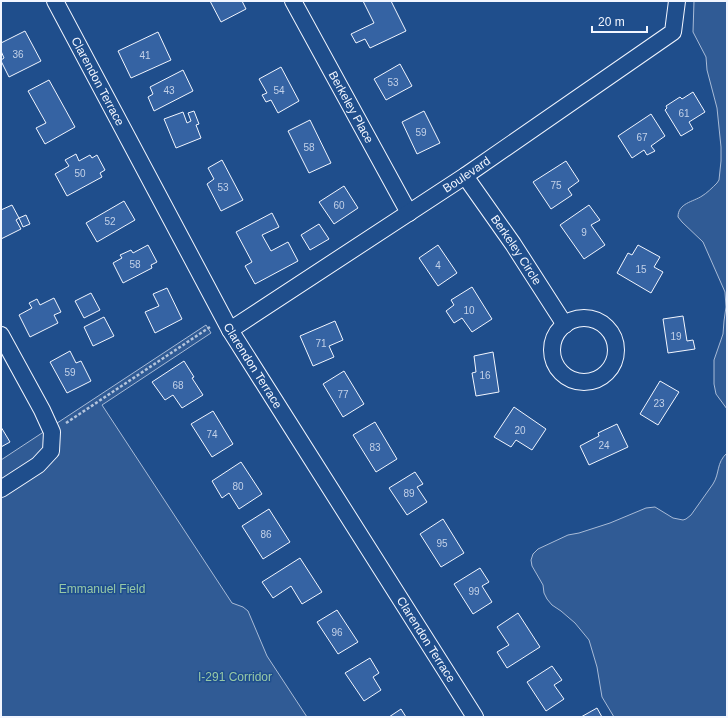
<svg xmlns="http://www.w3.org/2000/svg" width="728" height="718" font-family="Helvetica,sans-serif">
	<rect width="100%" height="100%" fill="#1f4e8c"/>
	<path fill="#305b95" stroke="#a8bbd7" d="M694 1H727V409L716 394 714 384V360L723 334 724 321 726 307 725 292 703 242 682 222 678 217C678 203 693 202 702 196 707 193 712 188 717 183L719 180 721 161V147L717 108 707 70 706 57 693 32Z
		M206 325 211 333 102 405 232 603 243 607 248 611 267 656 307 717H1V460Z
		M727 453V717H614L602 697 597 667 589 640 575 623 561 611 552 605 547 599 544 593 543 585 532 566 531 560 533 554 538 549 568 535 579 533 610 523 646 508 655 507 673 518 683 520 686 519 691 515 713 484C720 473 716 463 727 453Z"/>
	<path fill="#3563a3" stroke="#f2f6ff" d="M210 1H242L246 9 221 22Z
		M363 1H391L406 31 370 48 365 39 356 43 351 34 374 23Z
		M25 31 41 61 9 77 1 61V60L4 58 1 51V43Z
		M158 32 171 60 131 78 118 51Z
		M400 64 412 86 386 100 374 79Z
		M281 67 299 101 278 113 271 100 266 102 262 95 267 93 259 79Z
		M183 70 193 91 154 111 148 97 153 94 150 87Z
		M49 80 75 127 45 144 36 128 46 123 28 91Z
		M693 92 705 112 689 122 693 129 681 136 665 110 667 108 666 106 680 97 682 99Z
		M194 111 199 124 196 125 201 138 176 148 164 119 183 112 187 123 191 121 188 113Z
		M424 111 440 143 417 154 402 122Z
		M651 114 665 136 651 146 655 151 647 155 644 150 632 158 618 136Z
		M310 120 331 163 309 173 288 131Z
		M76 154 79 161 90 155 92 158 97 155 105 170 100 173 102 177 67 196 55 174 69 166 65 160Z
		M222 160 243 200 221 211 207 184 214 179 208 168Z
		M566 161 579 181 568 189 572 195 551 209 533 182Z
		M344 186 358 208 334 224 319 202Z
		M124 201 135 220 97 242 86 223Z
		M12 205 19 218 16 220 21 229 1 239V210Z
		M589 205 600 220 591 225 605 245 584 259 560 225Z
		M272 213 279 227 262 235 271 251 288 242 298 261 255 284 245 266 252 262 236 232Z
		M26 215 30 224 23 227 19 218Z
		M319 224 329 239 310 250 301 235Z
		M148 245 157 262 151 265 152 268 123 283 113 263 122 258 120 255 131 250 133 253Z
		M438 245 457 273 438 286 419 258Z
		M638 245 660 257 654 267 663 272 651 293 617 273 628 253 632 255Z
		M472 287 492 319 472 332 462 318 454 323 446 311 454 305 451 300Z
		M167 288 182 319 155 333 145 312 159 306 153 294Z
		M91 293 100 310 84 318 75 301Z
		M54 298 61 312 54 315 58 323 30 337 19 315 32 308 29 303 37 299 40 305Z
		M683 316 687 341 693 340 695 349 668 353 663 319Z
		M104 317 114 336 93 346 84 327Z
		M335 321 343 340 329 346 334 357 313 366 300 336Z
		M70 351 76 363 81 361 91 381 67 393 50 362Z
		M493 352 499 392 476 396 472 373 476 372 474 356Z
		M184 361 194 377 192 378 203 395 182 408 173 395 165 400 152 382Z
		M344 371 364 404 343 417 323 384Z
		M660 381 679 392 658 425 640 414Z
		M514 407 546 429 532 450 516 440 511 447 494 437Z
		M213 411 233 444 212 457 191 424Z
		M375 422 397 459 376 472 353 435Z
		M617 424 628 447 589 465 580 446 599 436 598 433Z
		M1 427 10 442 1 447Z
		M241 462 262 494 239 509 229 493 222 498 212 481Z
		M415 472 423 484 417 487 427 502 407 515 389 488Z
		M269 509 290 542 263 559 242 526Z
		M443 519 464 553 441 567 420 534Z
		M300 558 322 592 302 604 291 586 273 598 262 582Z
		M480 568 489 582 482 586 492 602 473 614 454 584Z
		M337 610 358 642 338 654 317 622Z
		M518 613 540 647 507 668 497 652 509 645 497 627Z
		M370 658 379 673 373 677 381 690 364 701 345 673Z
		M552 666 562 680 554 685 564 699 546 711 527 682Z
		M597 708 602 717H581Z
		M401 709 406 717H389Z"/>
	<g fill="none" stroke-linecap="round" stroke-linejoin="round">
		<g stroke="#f2f6ff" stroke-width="18">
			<g id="minor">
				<path id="s1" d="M55 1 230 330 475 717"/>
				<path id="s2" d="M293 1 409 213"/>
				<path id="s3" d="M465 176 513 244 565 325"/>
				<circle cx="584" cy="350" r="32"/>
				<path id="s4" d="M230 330 465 176 673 32 677 1"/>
				<path d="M1 335 42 410 52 432 51 451 38 465 1 489"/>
			</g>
		</g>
		<path stroke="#b3c4dc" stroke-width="2.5" stroke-dasharray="3 2" stroke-linecap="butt" d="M66 423 210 327"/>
		<use href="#minor" stroke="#1f4e8c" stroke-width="16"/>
	</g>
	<g text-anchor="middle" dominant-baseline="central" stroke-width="3" stroke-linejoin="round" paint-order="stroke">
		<g font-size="10" fill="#c3d1e8">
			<text x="18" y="54">36</text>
			<text x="145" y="55">41</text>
			<text x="393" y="82">53</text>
			<text x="169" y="90">43</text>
			<text x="279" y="90">54</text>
			<text x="684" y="113">61</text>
			<text x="421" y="132">59</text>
			<text x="642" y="137">67</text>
			<text x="309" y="147">58</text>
			<text x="80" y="173">50</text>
			<text x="556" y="185">75</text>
			<text x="223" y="187">53</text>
			<text x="339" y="205">60</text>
			<text x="110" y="221">52</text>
			<text x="584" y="232">9</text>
			<text x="135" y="264">58</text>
			<text x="438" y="265">4</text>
			<text x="641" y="269">15</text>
			<text x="469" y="310">10</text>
			<text x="676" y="336">19</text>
			<text x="321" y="343">71</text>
			<text x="70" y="372">59</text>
			<text x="485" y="375">16</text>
			<text x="178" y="385">68</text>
			<text x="343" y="394">77</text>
			<text x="659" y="403">23</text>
			<text x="520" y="430">20</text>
			<text x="212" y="434">74</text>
			<text x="604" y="445">24</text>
			<text x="375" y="447">83</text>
			<text x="238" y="486">80</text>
			<text x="409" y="493">89</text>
			<text x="266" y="534">86</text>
			<text x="442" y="543">95</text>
			<text x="474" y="591">99</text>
			<text x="337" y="632">96</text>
		</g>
		<g font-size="12" fill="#f2f6ff" stroke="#1f4e8c">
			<text stroke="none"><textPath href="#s1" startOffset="91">Clarendon Terrace</textPath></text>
			<text stroke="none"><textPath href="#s2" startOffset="121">Berkeley Place</textPath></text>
			<text stroke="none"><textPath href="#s4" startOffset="283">Boulevard</textPath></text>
			<text stroke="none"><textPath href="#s3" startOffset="90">Berkeley Circle</textPath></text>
			<text stroke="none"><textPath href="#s1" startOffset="415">Clarendon Terrace</textPath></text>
			<text stroke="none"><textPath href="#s1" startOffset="739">Clarendon Terrace</textPath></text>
		</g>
		<g font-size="12" fill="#97c8a6" stroke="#1f4e8c">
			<text x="102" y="589">Emmanuel Field</text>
			<text x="235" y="677">I-291 Corridor</text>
		</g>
	</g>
	<rect width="728" height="718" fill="none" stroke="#f2f6ff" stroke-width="4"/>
	<path d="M592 26v6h55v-6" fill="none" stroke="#f2f6ff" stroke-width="2"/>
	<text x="598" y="26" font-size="12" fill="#f2f6ff" stroke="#1f4e8c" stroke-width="3" paint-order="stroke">20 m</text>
</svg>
